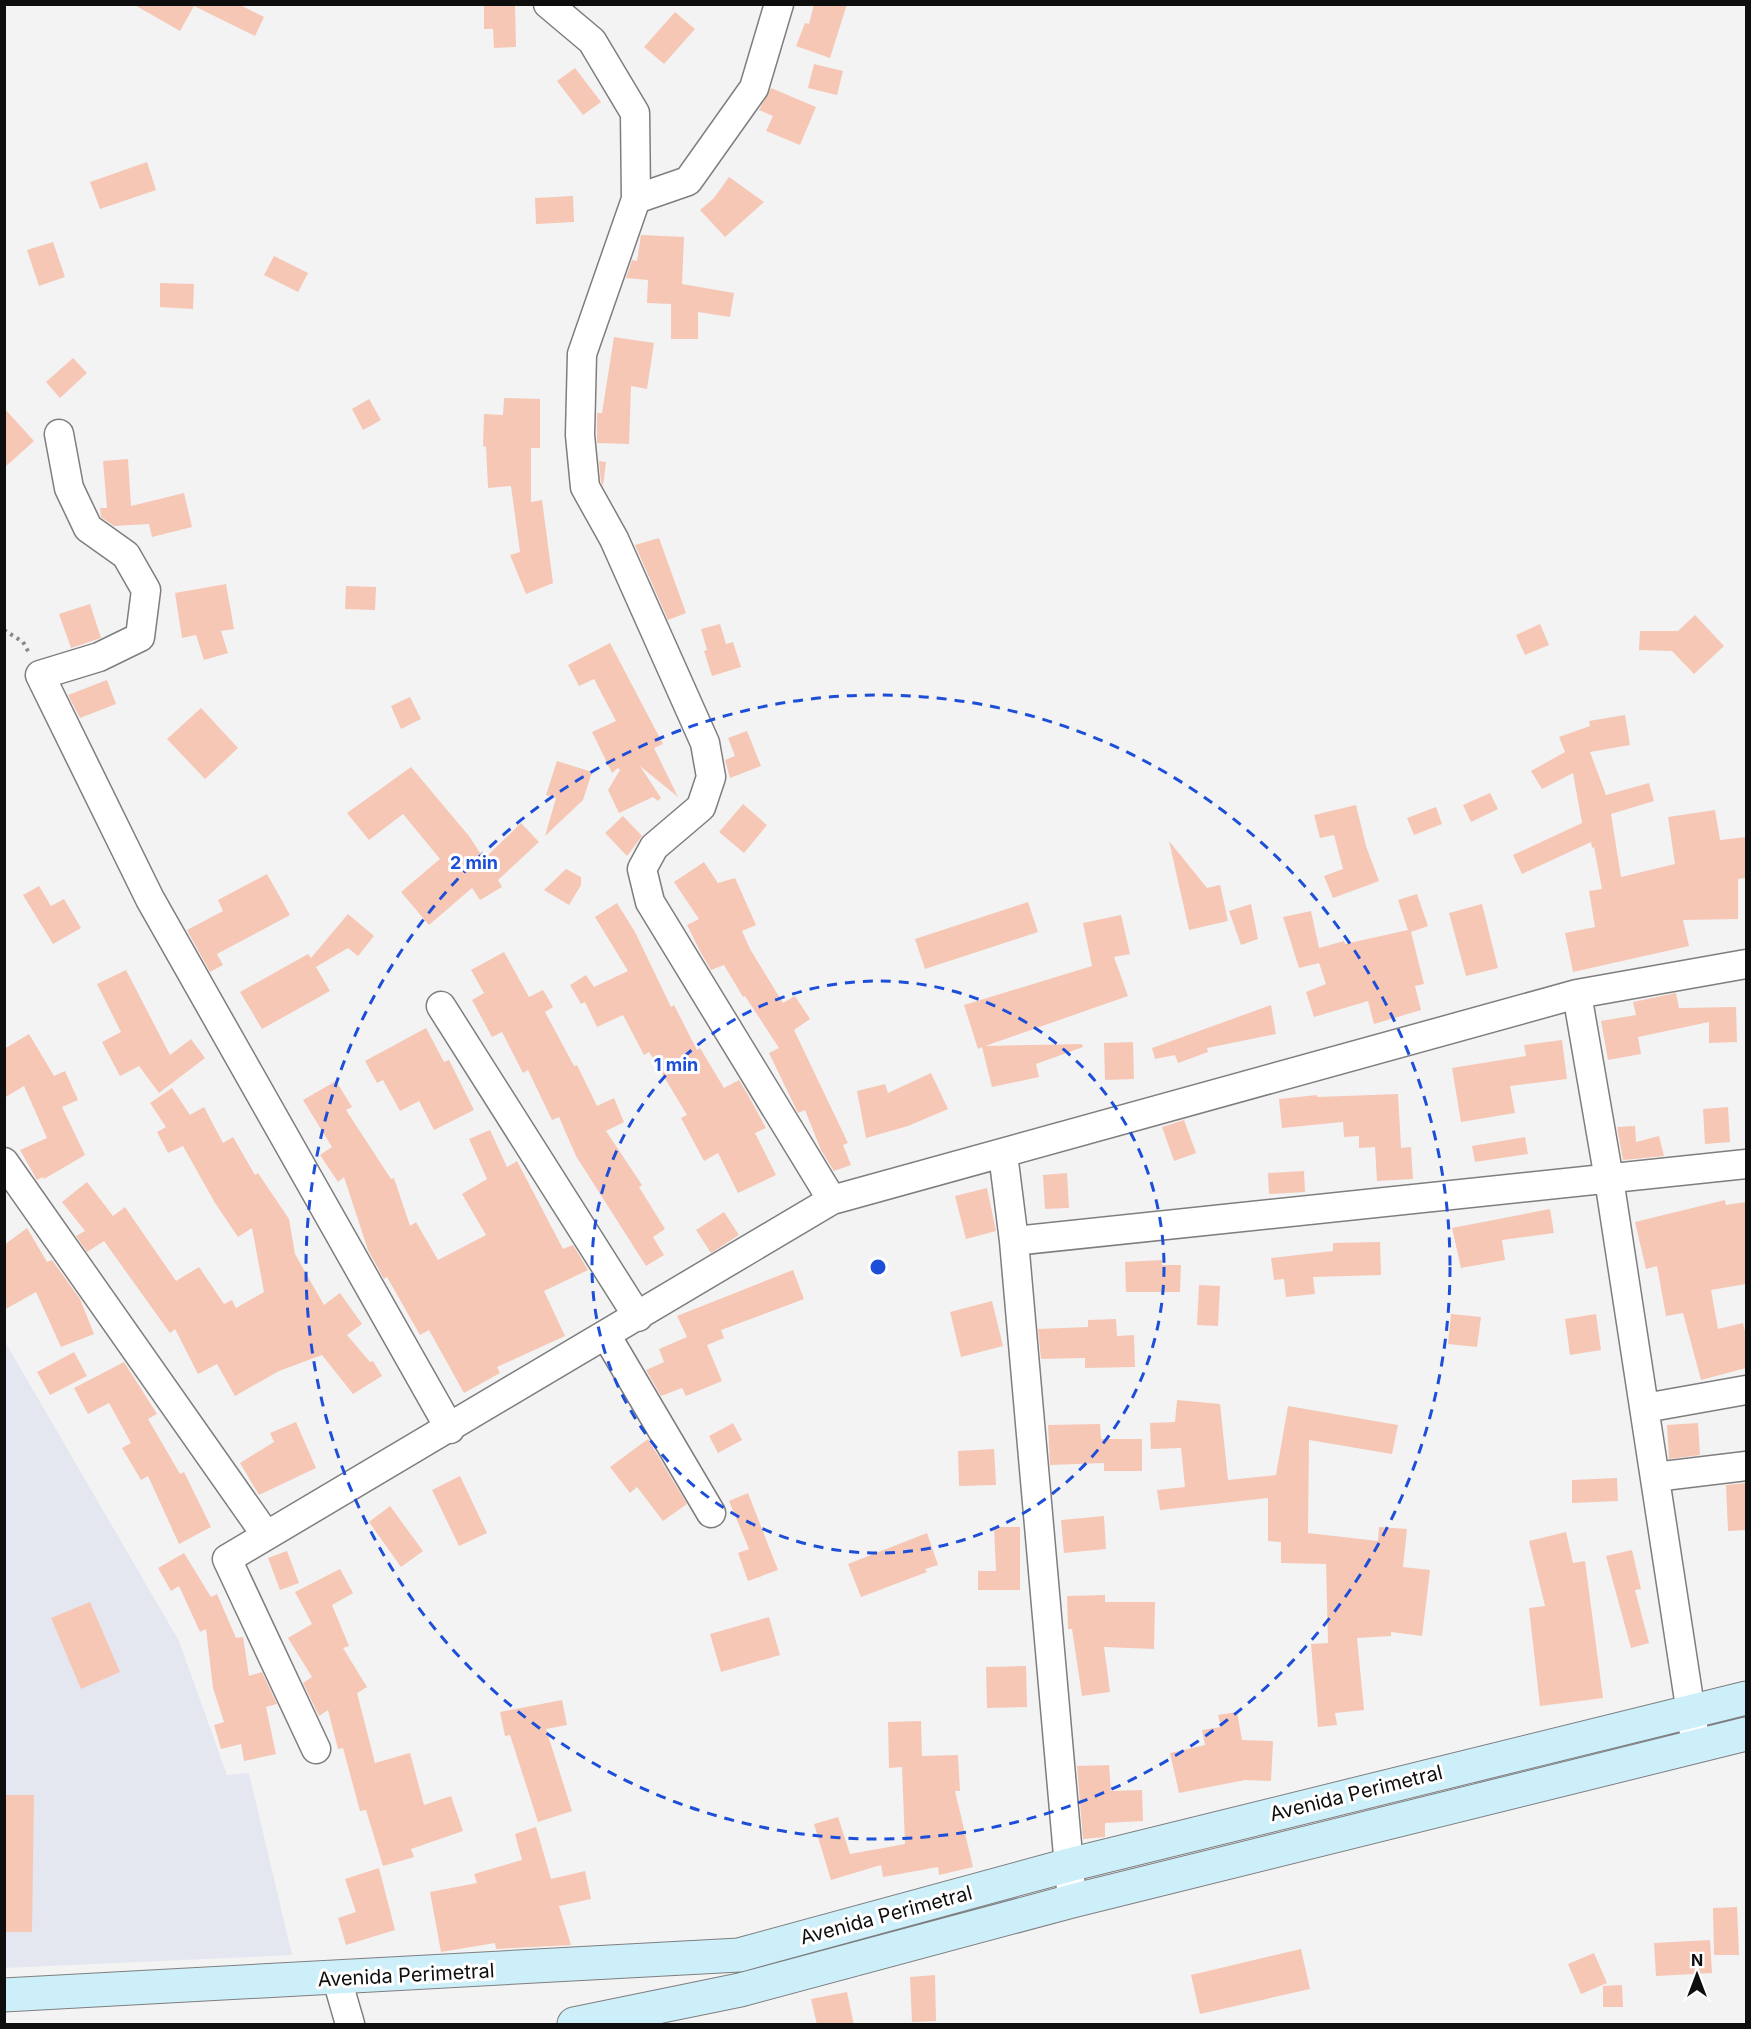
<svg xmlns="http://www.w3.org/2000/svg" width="1751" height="2029" font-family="Inter,sans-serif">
	<rect width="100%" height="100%" fill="#f3f3f4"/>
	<path fill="#e5e7f0" d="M4 1340 179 1641 227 1775 249 1773 292 1955 5 1968Z"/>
	<path fill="#f6c7b5" d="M133 4H238L264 17 255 36 194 6 180 31Z
		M484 4H515L516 47 494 48 493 29H484Z
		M814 4H847L830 58 796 46 805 23 809 24Z
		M675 12 695 29 664 64 644 47Z
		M814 64 843 71 837 95 808 88Z
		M575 68 601 102 583 115 557 81Z
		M771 88 816 107 800 145 766 131 773 116 759 110Z
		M147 162 156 190 100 209 90 182Z
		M729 177 764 202 725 237 700 210 714 198Z
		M573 196 574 222 536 224 535 198Z
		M641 235 684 237 682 284 734 293 730 317 698 312V339H671V304L647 303 648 280 626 278 632 260 637 261Z
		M53 242 65 277 39 286 27 250Z
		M274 256 308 273 298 292 264 275Z
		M160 283 194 284 193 309 160 307Z
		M614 337 654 343 647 389 631 386 629 444 597 443V413H602Z
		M73 358 87 373 60 398 46 382Z
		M504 398 540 399V448H531V502L542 500 553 583 526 594 510 555 520 552 511 486 488 488 486 447 483 446 484 414 503 415Z
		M369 399 381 420 363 430 352 409Z
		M4 408 34 441 4 468Z
		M128 459 131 506 184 493 192 527 152 537 149 524 114 526 101 517 100 508H107L103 461Z
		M599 461 606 462 603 486 601 482Z
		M659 538 686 613 668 620 635 545Z
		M226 584 234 629 221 631 228 653 204 660 196 635 182 638 175 593Z
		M346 586 376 587 375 610 345 609Z
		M90 604 101 638 71 648 59 614Z
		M1695 615 1724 646 1694 674 1672 651 1639 650 1640 631H1678Z
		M720 624 726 644 733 642 741 667 712 676 704 651 707 650 701 629Z
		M1540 624 1549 645 1525 655 1516 635Z
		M610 643 663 744 654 748 678 797 640 766 661 798 658 801 653 797 619 813 608 790 620 770 618 768 612 773 592 732 616 721 594 679 579 686 568 665Z
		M107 680 116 704 80 718 68 695Z
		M410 697 421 719 401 729 391 706Z
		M201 708 238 748 205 779 167 739Z
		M1625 715 1630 745 1590 752 1606 795 1649 783 1654 801 1611 814 1621 877 1675 864 1668 817 1715 810 1720 840 1746 837V878L1738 879V919L1683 920 1689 946 1573 972 1565 933 1595 927 1589 891 1602 889 1594 847 1592 848 1591 842 1522 874 1513 855 1582 823 1573 773 1542 789 1531 771 1565 752 1559 737 1590 726 1589 721Z
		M747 731 761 766 730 778 725 760 735 756 728 738Z
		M557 761 592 772 583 800 545 836 556 798 546 795Z
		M411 767 469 836 484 859 521 823 539 842 498 880 502 887 480 900 472 888 429 925 401 892 440 859 403 814 369 840 347 813Z
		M1490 793 1498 809 1471 822 1463 805Z
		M743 804 767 825 744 853 719 832Z
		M1356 805 1366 846 1379 881 1333 898 1324 876 1343 869 1334 835 1320 838 1314 815Z
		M1436 807 1442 824 1414 835 1407 818Z
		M623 816 642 836 627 856 605 833Z
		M1169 841 1207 888 1220 885 1228 921 1189 930Z
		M704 862 718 883 735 878 756 925 742 931 750 949 783 1003 795 996 810 1019 794 1030 848 1143 843 1145 851 1165 834 1171 821 1150 805 1110 798 1113 769 1053 779 1048 745 996 743 997 724 965 711 970 700 951 687 925 699 919 674 882Z
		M566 869 581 877V885L569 905 544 890Z
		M267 874 290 915 217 954 223 965 210 972 187 930 223 911 218 900Z
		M39 886 51 906 64 899 81 928 53 944 23 895Z
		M1417 894 1428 926 1411 932 1424 984 1415 986 1421 1010 1374 1024 1368 1001 1314 1017 1306 992 1326 984 1319 963 1299 968 1283 917 1311 911 1319 948 1344 941 1345 944 1408 930 1398 900Z
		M1028 902 1038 932 925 969 915 939Z
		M617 903 635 932 671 1007 674 1005 697 1050 700 1048 724 1088 739 1080 749 1097 766 1128 755 1133 776 1175 738 1193 718 1153 704 1161 681 1118 687 1115 649 1052 644 1055 623 1015 597 1027 585 1002 581 1004 570 985 586 975 594 987 628 971 595 917Z
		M1251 904 1258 939 1241 945 1229 911Z
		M1482 904 1498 968 1466 976 1449 913Z
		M348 914 374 936 358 956 348 948 316 967 330 991 262 1029 240 992 308 954 311 958Z
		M1121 915 1130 954 1114 957 1128 996 985 1046 1082 1044 1083 1047 1036 1064 1039 1077 992 1087 982 1047 978 1049 964 1005 1092 966 1083 923Z
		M504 952 529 997 543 990 553 1007 545 1012 574 1066 577 1065 597 1106 614 1098 624 1122 606 1131 642 1185 639 1187 665 1229 653 1237 664 1255 646 1266 576 1156 559 1117 552 1120 528 1070 523 1073 502 1032 492 1037 472 1000 484 993 471 970Z
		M126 970 170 1055 191 1039 205 1058 159 1093 139 1066 120 1076 102 1042 121 1032 97 984Z
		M1676 993 1679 1008 1736 1007 1737 1042 1709 1043V1022L1638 1037 1641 1054 1608 1060 1601 1021 1636 1015 1633 1002Z
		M1271 1005 1276 1034 1207 1048 1208 1052 1178 1063 1175 1055 1155 1059 1152 1048Z
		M426 1028 444 1062 449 1060 474 1110 434 1130 419 1101 400 1111 383 1080 377 1083 365 1061Z
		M29 1034 54 1076 65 1071 78 1100 62 1107 85 1155 44 1179 43 1177 37 1180 20 1150 47 1138 24 1086 4 1098V1049Z
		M1562 1040 1567 1079 1510 1086 1515 1113 1461 1122 1452 1068 1526 1056 1524 1045Z
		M1133 1042 1134 1079 1105 1080 1104 1043Z
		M931 1073 948 1109 908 1126 866 1138 857 1091 885 1084 888 1093Z
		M336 1081 352 1107 346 1110 391 1179 394 1178 410 1226 416 1222 438 1260 486 1235 462 1194 487 1179 469 1139 490 1130 507 1167 517 1161 563 1249 573 1245 588 1270 544 1291 565 1336 497 1367 500 1373 464 1393 429 1330 420 1335 387 1277 384 1279 368 1250 344 1177 338 1182 320 1155 332 1147 303 1100Z
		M172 1088 190 1115 204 1107 223 1143 233 1137 255 1175 258 1173 289 1219 295 1254 324 1305 340 1293 362 1324 347 1335 370 1362 373 1361 382 1376 353 1394 322 1355 279 1371 235 1396 217 1364 198 1374 175 1329 170 1333 104 1241 87 1252 76 1236 85 1231 62 1202 87 1182 113 1216 125 1207 176 1281 199 1267 224 1304 232 1300 236 1308 264 1292 252 1228 238 1237 215 1203 183 1146 168 1153 157 1132 166 1127 150 1103Z
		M1398 1094 1401 1148 1411 1147 1413 1179 1377 1181 1375 1147 1359 1148V1136L1344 1137 1343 1122 1282 1128 1279 1099 1317 1095V1097Z
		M1728 1107 1730 1142 1705 1144 1703 1109Z
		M1184 1120 1196 1153 1174 1161 1162 1127Z
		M1635 1126 1636 1142 1659 1136 1664 1156 1623 1160 1617 1127Z
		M1525 1137 1528 1154 1475 1162 1472 1146Z
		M1304 1171 1305 1192 1269 1194 1268 1173Z
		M1067 1173 1069 1208 1045 1209 1043 1175Z
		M987 1188 996 1231 966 1239 955 1196Z
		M1725 1200 1726 1205 1746 1202V1284L1711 1290 1718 1329 1743 1323 1746 1336V1368L1701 1380 1683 1313 1666 1316 1657 1266 1646 1269 1635 1222Z
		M1550 1209 1554 1233 1502 1240 1505 1260 1461 1268 1452 1228Z
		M724 1212 739 1235 711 1253 696 1230Z
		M27 1228 47 1262 52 1260 80 1299 94 1334 61 1347 36 1292 4 1310V1245Z
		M1380 1242 1381 1275 1313 1277 1315 1294 1286 1297 1284 1279 1274 1280 1271 1258 1333 1251V1243Z
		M1162 1260V1265H1181L1180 1292H1126L1125 1262Z
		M793 1270 804 1299 721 1330 724 1338 707 1345 722 1381 686 1396 682 1388 661 1396 646 1370 664 1362 659 1349 687 1337 677 1316Z
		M1199 1285 1220 1286 1218 1326 1197 1325Z
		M992 1301 1003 1346 961 1357 950 1312Z
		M1451 1314 1481 1317 1477 1347 1448 1344Z
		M1596 1314 1601 1350 1570 1355 1565 1319Z
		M1116 1319 1117 1336 1134 1335 1135 1367 1085 1368V1358L1041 1359 1038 1329 1088 1327V1320Z
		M74 1352 87 1376 50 1395 37 1372Z
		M124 1362 157 1414 148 1419 180 1474 184 1472 211 1527 179 1544 148 1476 141 1480 122 1448 131 1443 109 1403 88 1414 74 1388Z
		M1177 1400 1220 1404 1228 1480 1276 1475 1288 1406 1398 1425 1392 1454 1309 1440 1308 1533 1378 1541 1379 1527 1407 1529 1403 1567 1430 1570 1422 1636 1391 1632V1636L1357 1638 1364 1710 1335 1713 1337 1725 1318 1727 1311 1644 1328 1643 1326 1564 1281 1563V1542L1268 1541V1498L1160 1510 1157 1490 1185 1487 1181 1448 1151 1449 1150 1423 1175 1422Z
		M296 1422 316 1468 259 1495 240 1463 274 1442 270 1433Z
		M733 1423 742 1440 718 1453 709 1436Z
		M1698 1423 1700 1455 1669 1459 1667 1425Z
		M1100 1424 1101 1439H1142V1471H1104V1463L1050 1465 1048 1425Z
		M648 1439 687 1504 663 1521 637 1487 630 1493 610 1467Z
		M994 1449 996 1485 959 1486 958 1451Z
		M460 1476 487 1533 459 1546 432 1490Z
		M1617 1478 1618 1501 1572 1503V1480Z
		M1746 1483V1530L1728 1531 1726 1485Z
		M748 1493 778 1570 748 1581 738 1553 749 1549 729 1501Z
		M390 1506 423 1551 401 1567 369 1522Z
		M1104 1516 1106 1549 1064 1553 1061 1520Z
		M994 1527H1020V1590H978V1571H996Z
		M1566 1532 1573 1563 1585 1561 1603 1698 1540 1706 1529 1608 1545 1606 1529 1541Z
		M927 1533 938 1565 925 1569 927 1572 861 1597 848 1564Z
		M1632 1550 1641 1589 1635 1590 1649 1643 1631 1648 1606 1556Z
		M287 1551 299 1583 280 1590 268 1558Z
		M184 1553 211 1597 217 1594 236 1638 243 1637 249 1676 262 1672 277 1704 266 1707 276 1754 244 1761 241 1744 221 1749 214 1725 224 1722 213 1688 206 1629 200 1632 179 1586 171 1591 158 1568Z
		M340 1569 353 1593 332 1605 349 1646 343 1648 367 1687 357 1693 375 1763 410 1753 424 1805 451 1796 463 1831 411 1849 414 1857 383 1866 366 1810 360 1811 343 1748 338 1749 328 1710 319 1716 303 1683 312 1677 288 1638 312 1624 295 1592Z
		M1105 1595V1602H1155L1154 1649 1104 1647 1110 1692 1082 1696 1072 1629H1068L1067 1596Z
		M90 1602 120 1672 81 1689 51 1618Z
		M769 1617 780 1655 721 1672 710 1634Z
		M1026 1666 1027 1707 987 1708 986 1667Z
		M562 1700 567 1725 546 1729 572 1811 538 1822 510 1735 505 1736 500 1712Z
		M1237 1712 1242 1740 1273 1741 1271 1781 1245 1780 1179 1793 1170 1753 1205 1745 1202 1730 1221 1727 1218 1715Z
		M921 1721 922 1756 958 1755 960 1791H955L973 1867 939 1875 938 1867 883 1877 881 1865 831 1880 814 1824 838 1817 850 1854 905 1844 902 1767 889 1768 888 1722Z
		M1109 1765 1111 1791 1142 1790 1143 1821 1105 1823V1837L1083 1839 1077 1766Z
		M4 1795H34L32 1932H4Z
		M536 1827 551 1879 585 1871 591 1899 559 1906 571 1945 496 1949 495 1943 441 1952 430 1892 477 1883 474 1874 522 1860 515 1834Z
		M379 1868 395 1930 346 1945 338 1918 356 1912 345 1879Z
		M1737 1907 1739 1955H1714L1713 1908Z
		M1710 1940 1712 1973 1656 1976 1654 1943Z
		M1301 1949 1310 1989 1200 2014 1191 1975Z
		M1594 1953 1607 1983 1581 1994 1568 1964Z
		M935 1975 936 2021 912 2022 910 1977Z
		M1622 1985 1623 2007H1603V1986Z
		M847 1992 854 2025H817L811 1999Z"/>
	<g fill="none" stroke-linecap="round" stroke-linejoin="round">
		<g stroke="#7e7e7f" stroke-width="31">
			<path id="street" d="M548 4 592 41 635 113 636 199 582 354 580 435 585 487 614 539 705 743 711 777 701 807 654 847 642 869 650 902 832 1200
				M636 199 688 181 754 88 779 4
				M59 434 69 488 88 528 126 555 146 590 140 637 99 657 40 675 150 899 450 1429
				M1577 994 1609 1179 1696 1746
				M441 1006 638 1317
				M1003 1154 1014 1241 1072 1901
				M4 1162 266 1535
				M1014 1241 1746 1164
				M606 1335 711 1513
				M1645 1408 1746 1390
				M1655 1477 1746 1466
				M316 1749 227 1559 832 1200 1577 994 1746 964
				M337 1979 350 2024"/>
		</g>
		<g stroke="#7e7e7f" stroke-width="35">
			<path id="secondary" d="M4 1995 739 1955 1069 1865 1746 1698
				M574 2024 740 1990 1072 1901 1746 1734"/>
		</g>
		<path stroke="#89898a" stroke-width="4" stroke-dasharray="3 4.5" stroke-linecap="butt" d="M4 630 23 642 29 653"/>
		<use href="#street" stroke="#fff" stroke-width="28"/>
		<use href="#secondary" stroke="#cdeffa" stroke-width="33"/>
	</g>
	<g fill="none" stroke="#1d4ed8" stroke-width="3" stroke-dasharray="10 8">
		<circle cx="878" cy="1267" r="286"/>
		<circle cx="878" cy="1267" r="572"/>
	</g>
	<g text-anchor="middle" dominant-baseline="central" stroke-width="6" stroke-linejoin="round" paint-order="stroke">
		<g font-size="20" fill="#0e0e0f" stroke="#fff">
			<text transform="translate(1356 1793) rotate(-14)">Avenida Perimetral</text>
			<text transform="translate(886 1915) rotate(-15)">Avenida Perimetral</text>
			<text transform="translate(406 1975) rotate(-3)">Avenida Perimetral</text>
		</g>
	</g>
	<circle cx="878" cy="1267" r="9" fill="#1d4ed8" stroke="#fff" stroke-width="3"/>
	<g font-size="18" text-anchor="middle" font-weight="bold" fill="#1d4ed8" stroke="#fff" stroke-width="6" stroke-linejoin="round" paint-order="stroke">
		<text x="474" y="869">2 min</text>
		<text x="676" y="1071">1 min</text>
	</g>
	<rect width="1751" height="2029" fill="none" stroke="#0e0e0f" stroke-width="12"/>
	<g transform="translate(1697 1975)" stroke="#ffffff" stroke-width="4.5" paint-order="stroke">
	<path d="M0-4.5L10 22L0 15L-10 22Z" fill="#0e0e0f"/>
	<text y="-9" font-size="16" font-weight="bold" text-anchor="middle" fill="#0e0e0f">N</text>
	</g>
</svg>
